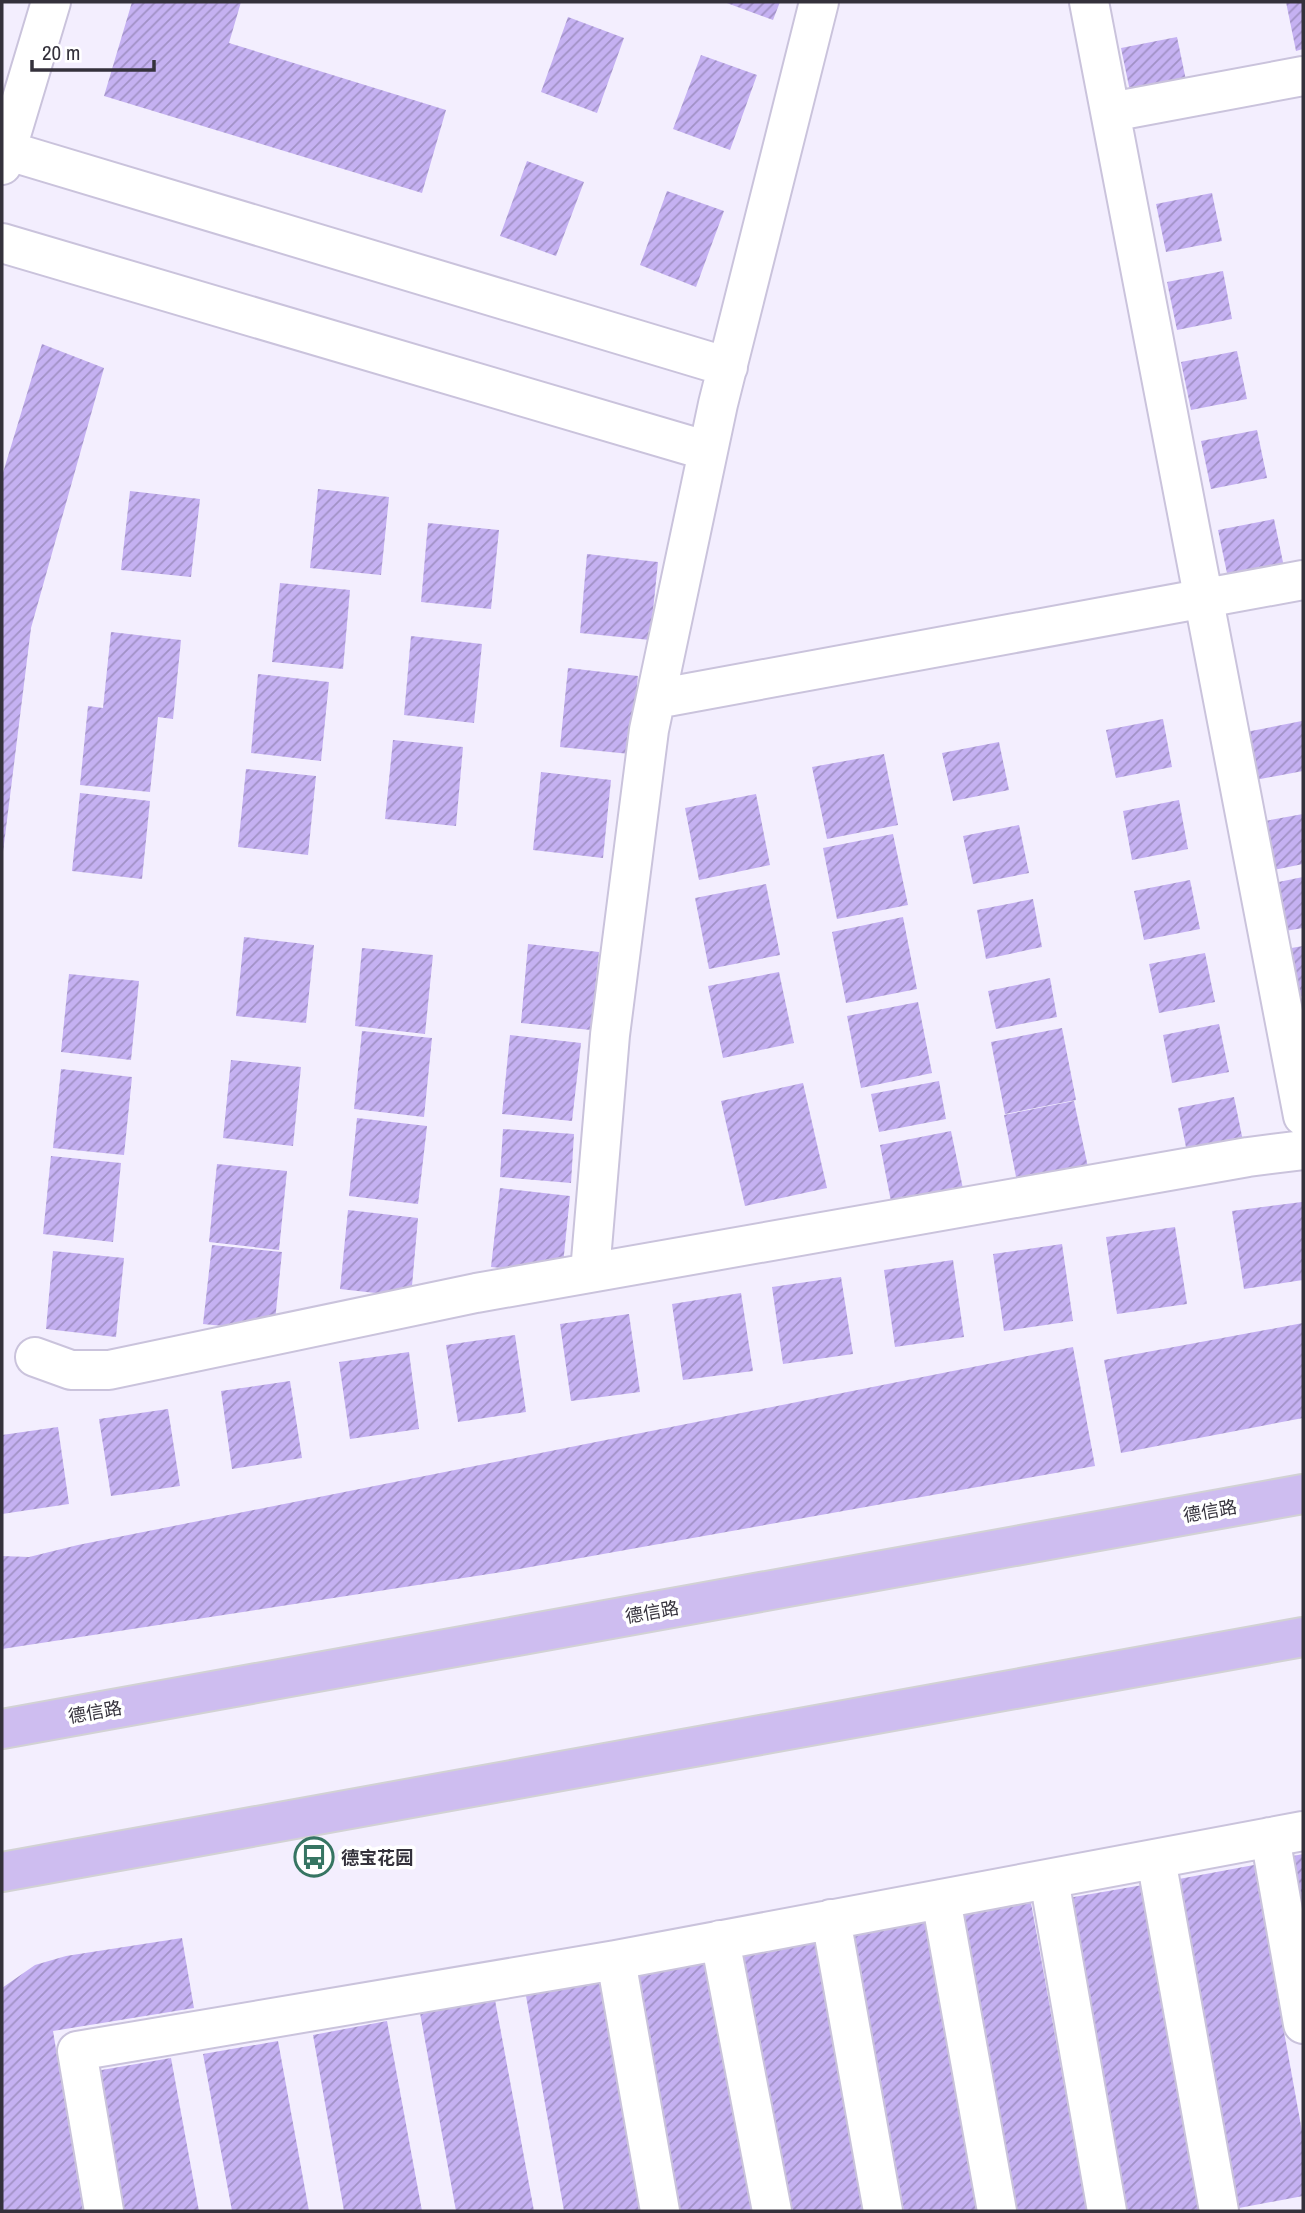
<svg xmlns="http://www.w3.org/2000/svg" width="1305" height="2213" font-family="'Archivo Narrow','Noto Sans SC',sans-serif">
	<defs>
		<pattern id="building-hatch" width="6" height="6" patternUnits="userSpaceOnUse" patternTransform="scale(1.75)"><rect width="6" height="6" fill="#c5b1f2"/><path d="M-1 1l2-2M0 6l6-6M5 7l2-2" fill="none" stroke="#a191c5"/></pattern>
	</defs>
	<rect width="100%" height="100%" fill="#f3eefe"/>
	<path fill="url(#building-hatch)" d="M132 2H241L229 43 446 110 422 193 104 96Z
		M724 2H780L773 20Z
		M1286 2H1303V49L1296 51Z
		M568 17 624 38 597 113 541 92Z
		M1177 37 1187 85 1131 96 1121 48Z
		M701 55 757 75 730 150 673 129Z
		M527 161 584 182 556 256 500 236Z
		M667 191 724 211 696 287 640 265Z
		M1212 193 1222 241 1166 252 1156 204Z
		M1223 271 1232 319 1177 330 1167 282Z
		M42 344 104 368 31 628 2 860V476Z
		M1237 351 1247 399 1191 410 1181 362Z
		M1257 430 1267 478 1211 489 1201 441Z
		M318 489 389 497 381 575 310 568Z
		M130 491 200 499 191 577 121 570Z
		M1274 519 1284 567 1228 578 1218 530Z
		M428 523 499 530 491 609 421 602Z
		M587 554 658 562 650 640 580 633Z
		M280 583 350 590 343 669 272 662Z
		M111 632 181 640 173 719 158 717 150 792 80 785 88 706 103 708Z
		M411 636 482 644 474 723 404 715Z
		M568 668 638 676 630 754 560 747Z
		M258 674 329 682 321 761 251 753Z
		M1163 719 1172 767 1116 778 1106 730Z
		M1302 721 1303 771 1255 780 1246 732Z
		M393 740 463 747 456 826 385 819Z
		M999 742 1009 790 953 801 942 753Z
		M884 754 898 825 827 839 812 767Z
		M246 769 316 776 308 855 238 847Z
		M541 772 611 780 603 858 533 850Z
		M80 793 150 801 142 879 72 871Z
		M756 794 770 865 699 880 685 808Z
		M1179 800 1188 849 1132 860 1123 811Z
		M1303 814V864L1269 871 1259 822Z
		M1019 825 1029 873 973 884 963 836Z
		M893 834 908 905 837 919 823 848Z
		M1303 877V928L1279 932 1269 884Z
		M1190 880 1200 929 1144 940 1134 891Z
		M766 884 780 955 709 969 695 898Z
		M1033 899 1042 947 986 959 977 910Z
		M903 917 917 989 846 1003 832 932Z
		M244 937 314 945 306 1023 236 1016Z
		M528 944 599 952 591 1030 521 1023Z
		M1303 946V996L1290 998 1280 950Z
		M362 948 433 955 425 1034 355 1026Z
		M1205 953 1215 1002 1159 1013 1149 964Z
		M779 972 794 1043 723 1058 708 986Z
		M69 974 139 981 131 1060 61 1052Z
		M1050 978 1057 1017 996 1029 988 991Z
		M918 1002 932 1073 861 1088 847 1016Z
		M1219 1024 1229 1072 1172 1083 1163 1035Z
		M1062 1028 1076 1100 1005 1114 991 1042Z
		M362 1031 432 1038 424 1117 354 1109Z
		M510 1035 581 1043 572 1121 502 1114Z
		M231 1060 301 1067 293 1146 223 1138Z
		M61 1069 132 1077 124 1155 53 1148Z
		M939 1081 946 1119 879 1132 871 1094Z
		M803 1083 827 1188 745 1206 721 1101Z
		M1234 1097 1244 1146 1188 1157 1178 1108Z
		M1074 1101 1089 1172 1018 1187 1004 1115Z
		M357 1118 427 1126 418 1204 349 1196Z
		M503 1129 574 1134 571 1183 500 1177Z
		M951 1131 966 1203 894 1217 880 1145Z
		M51 1156 121 1163 113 1242 43 1234Z
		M217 1164 287 1171 279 1250 209 1242Z
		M500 1188 570 1196 562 1274 491 1267Z
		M1302 1202 1303 1280 1244 1289 1232 1211Z
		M348 1210 418 1218 411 1297 340 1289Z
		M1175 1227 1187 1304 1117 1314 1106 1237Z
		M1062 1244 1073 1321 1004 1331 993 1254Z
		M212 1245 282 1252 274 1331 203 1324Z
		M53 1251 124 1258 116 1337 46 1329Z
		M953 1260 964 1337 895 1347 884 1270Z
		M841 1277 853 1354 783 1364 772 1287Z
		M741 1293 753 1371 683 1380 672 1304Z
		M629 1314 640 1392 571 1401 560 1324Z
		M1303 1323V1418L1121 1453 1104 1360Z
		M515 1335 526 1412 458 1422 446 1345Z
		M1073 1347 1095 1466 502 1572 2 1649V1556L29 1557 78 1545Z
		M409 1352 419 1429 350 1439 339 1362Z
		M290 1381 302 1458 232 1469 221 1391Z
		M168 1409 180 1486 111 1496 99 1419Z
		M58 1427 69 1504 2 1514V1435Z
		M1303 1854V1935L1288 1857Z
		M1254 1865 1303 2137V2196L1239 2208 1179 1879Z
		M1143 1885 1203 2211H1126L1068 1898Z
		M1031 1903 1087 2211H1009L956 1917Z
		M929 1922 982 2211H904L854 1935Z
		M182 1938 194 2008 53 2031 83 2211H2V1988L35 1965 66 1956Z
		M818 1940 867 2211H789L743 1954Z
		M709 1962 755 2211H677L634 1976Z
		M600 1982 642 2211H564L526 1996Z
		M495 2000 534 2211H456L420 2013Z
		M387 2021 422 2211H344L313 2035Z
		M278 2041 309 2211H232L203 2054Z
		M171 2058 199 2211H122L96 2071Z"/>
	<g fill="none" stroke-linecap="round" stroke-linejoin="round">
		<g stroke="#cac3dc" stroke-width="42">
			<path id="minor" d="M1089 2 1303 1116
				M1111 112 1303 76
				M2 149 728 367
				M2 165 51 2
				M2 243 708 451
				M656 699 1303 580
				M590 1272 610 1035 649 730 718 404 819 2
				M35 1357 71 1370H109L476 1293 1248 1157 1303 1150
				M1270 1837 1303 2024
				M1156 1859 1219 2211
				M1049 1879 1107 2211
				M941 1899 997 2211
				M831 1919 883 2211
				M720 1940 772 2211
				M616 1960 660 2211
				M104 2211 77 2051 616 1960 1303 1831"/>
		</g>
		<g stroke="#d2d2d4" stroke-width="42">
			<path id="major" d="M2 1729 1303 1494
				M2 1872 1303 1637"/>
		</g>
		<use href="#minor" stroke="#fff" stroke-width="38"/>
		<use href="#major" stroke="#cebdf0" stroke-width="38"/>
	</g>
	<defs>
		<g id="bus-ring" transform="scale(2.0125)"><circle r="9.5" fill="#fff" stroke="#367562" stroke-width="1.5"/><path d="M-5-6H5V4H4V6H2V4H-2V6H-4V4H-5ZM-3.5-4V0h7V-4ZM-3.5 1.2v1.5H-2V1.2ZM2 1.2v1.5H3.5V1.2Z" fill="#367562"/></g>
	</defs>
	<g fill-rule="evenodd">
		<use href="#bus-ring" x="314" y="1857"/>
	</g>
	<g text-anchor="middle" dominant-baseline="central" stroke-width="7" stroke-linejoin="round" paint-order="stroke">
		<g font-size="18" fill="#34313b" stroke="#fff">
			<text transform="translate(1210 1511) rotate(-10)">德信路</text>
			<text transform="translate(652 1612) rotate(-10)">德信路</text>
			<text transform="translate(95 1712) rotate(-10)">德信路</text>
		</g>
		<g font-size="18" font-weight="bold" fill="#34313b" stroke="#fff" text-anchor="start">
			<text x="341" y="1857">德宝花园</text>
		</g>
	</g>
	<rect width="1305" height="2213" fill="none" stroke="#34313b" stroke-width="7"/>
	<path d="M32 60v10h122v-10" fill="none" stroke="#34313b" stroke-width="3.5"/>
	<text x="42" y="60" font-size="21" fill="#34313b" stroke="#ffffff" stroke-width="5" paint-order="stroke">20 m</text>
</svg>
